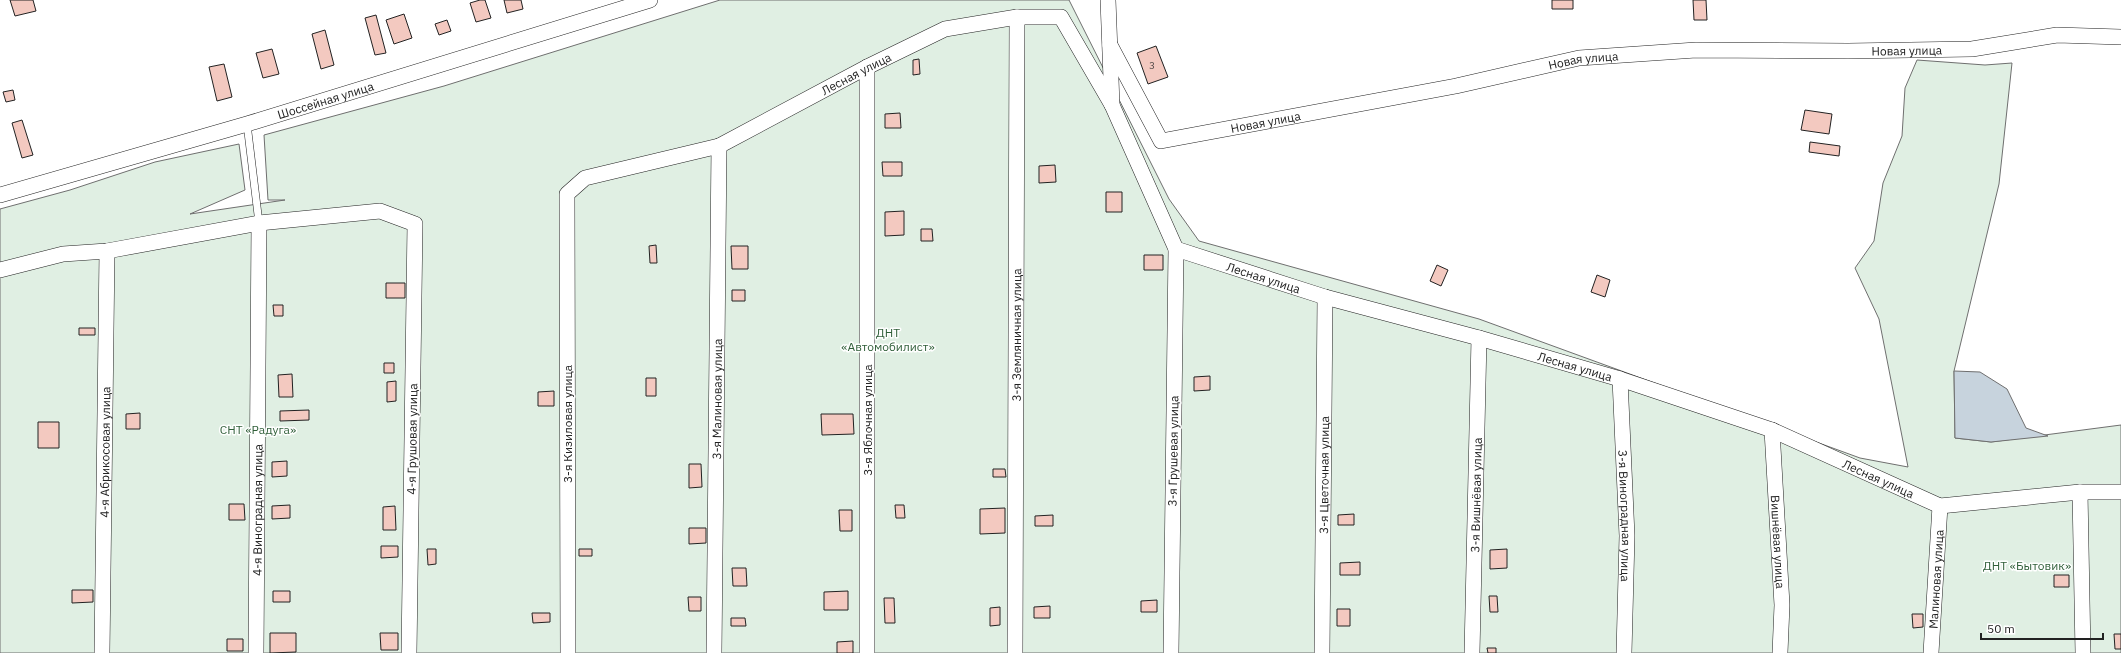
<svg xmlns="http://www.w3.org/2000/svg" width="2121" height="653" font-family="'IBM Plex Sans',sans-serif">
	<rect width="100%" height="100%" fill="#fff"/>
	<path fill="#e0efe3" stroke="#6f6f6f" d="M720 0H1069L1169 199 1199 241 1479 319 1860 458 1908 467 1879 319 1855 268 1874 241 1883 183 1902 136 1905 88 1917 60 1985 65 2012 63 1999 184 1954 371 1955 438 1991 442 2121 425V653H0V209L70 190 155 162 239 144 245 190 190 214 285 200H268L264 135 444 86Z"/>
	<path fill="#c7d3dd" stroke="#6f6f6f" d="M1954 371 1980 372 2007 389 2026 428 2048 436 1991 442 1955 438Z"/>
	<path fill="#f3c9c0" stroke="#222" d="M10 0H33L36 11 15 16Z
		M480 0H485L491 18 476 22 470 3Z
		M504 0H521L523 9 507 13Z
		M1552 0H1573V9H1552Z
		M1693 0H1706L1707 20H1694Z
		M404 14 412 38 394 44 386 20Z
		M376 15 386 53 375 55 365 18Z
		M447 20 451 31 439 35 435 24Z
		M325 30 334 65 321 69 312 34Z
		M1156 46 1168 77 1148 84 1137 53Z
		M272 49 279 74 263 78 256 53Z
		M919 59 920 74 913 75V60Z
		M224 64 232 97 217 101 209 67Z
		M13 90 15 100 6 102 3 92Z
		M1805 110 1832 114 1829 134 1801 130Z
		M900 113 901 128H885V114Z
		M22 120 33 155 22 158 12 123Z
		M1810 142 1840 146 1839 156 1809 152Z
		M882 162H902V176H883Z
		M1055 165 1056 182 1039 183V166Z
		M1106 192H1122V212H1106Z
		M904 211V235L885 236V212Z
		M921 229H932L933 241H921Z
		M656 245 657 263H650L649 246Z
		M731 246H748V269H732Z
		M1144 255H1163V270H1144Z
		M1437 265 1448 270 1441 286 1430 281Z
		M1597 275 1610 280 1605 297 1591 292Z
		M386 283H405V298H386Z
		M732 290H745V301H732Z
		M273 305H283V316H274Z
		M79 328H95V335H79Z
		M384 363H394V373H384Z
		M292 374 293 397H279L278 375Z
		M1210 376V390L1194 391V377Z
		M646 378H656V396H646Z
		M396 381V401L387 402V382Z
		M554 391V406H538V392Z
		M309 410V420L280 421V411Z
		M140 413V429H126V414Z
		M821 414H853L854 434 822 435Z
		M38 422H59V448H38Z
		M287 461V476L272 477V462Z
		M689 464H701L702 487 689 488Z
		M993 469H1005L1006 477H993Z
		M229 504H244L245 520H229Z
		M290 505V518L272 519V506Z
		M895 505H904L905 518H896Z
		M395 506 396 530H383V507Z
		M1005 508V533L980 534V509Z
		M839 510H852V531H840Z
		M1354 514V525H1338V515Z
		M1053 515V526H1035V516Z
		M689 528H706V543L689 544Z
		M381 546H398V557L381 558Z
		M427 549H436V564L428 565Z
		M579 549H592V556H579Z
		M1507 549V568L1490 569V550Z
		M1360 562V575H1340V563Z
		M732 568H746L747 586H733Z
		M2054 575H2069V587H2054Z
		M72 590H93V602L72 603Z
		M273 591H290V602H273Z
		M848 591V610H824V592Z
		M1489 596H1497L1498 612H1490Z
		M688 597H701V611H689Z
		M884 598H894L895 623H885Z
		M1157 600V612H1141V601Z
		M1050 606V618H1034V607Z
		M1000 607V625L990 626V608Z
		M1337 609H1350V626H1337Z
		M532 613H550V622L533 623Z
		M1912 614H1923V627L1913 628Z
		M731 618H745L746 626H731Z
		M270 633H296V652L270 653Z
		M380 633H398V650H381Z
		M2114 634H2121V649H2115Z
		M227 639H243V651H227Z
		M853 641V653H837V642Z
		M1487 648H1496V653H1488Z"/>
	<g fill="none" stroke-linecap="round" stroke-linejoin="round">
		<g stroke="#222" stroke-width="8">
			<path id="service" d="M247 124 259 223"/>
		</g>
		<g stroke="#222" stroke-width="16">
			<g id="minor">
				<path d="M1108 0 1112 105 1176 249 1171 653"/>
				<path id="s1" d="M1110 45 1161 141 1456 86 1579 58 1696 50 1848 51 1972 49 2057 35 2121 37"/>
				<path d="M867 67V653"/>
				<path id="s2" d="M0 195 247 124 650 0"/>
				<path id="s3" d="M1176 249 1325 297 1479 338 1620 379 1772 430 1940 506 2080 492H2121"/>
				<path d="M0 270 63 254 107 251 259 223 380 211 415 224 409 653"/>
				<path id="s4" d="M1620 379 1627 536 1624 653"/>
				<path id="s5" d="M1772 430 1782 605 1780 653"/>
				<path d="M2080 492 2083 653"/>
				<path id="s6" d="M102 653 107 251"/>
				<path id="s7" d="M256 653 259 223"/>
				<path id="s8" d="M568 653 567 194 585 178 719 146 867 67 945 29 1017 17H1061L1112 105"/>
				<path id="s9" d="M714 653 719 146"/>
				<path id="s10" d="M1015 653 1017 17"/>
				<path id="s11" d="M1322 653 1325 297"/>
				<path id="s12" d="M1472 653 1479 338"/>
				<path id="s13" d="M1931 653 1940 506"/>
			</g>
		</g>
		<use href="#service" stroke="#fff" stroke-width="7"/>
		<use href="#minor" stroke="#fff" stroke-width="15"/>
	</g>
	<g text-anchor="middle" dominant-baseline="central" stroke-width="3" stroke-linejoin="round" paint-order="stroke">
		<g font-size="10" fill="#564c4a">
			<text x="1152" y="65">3</text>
		</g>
		<g font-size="12" fill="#222" stroke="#fff">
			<text stroke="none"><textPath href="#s1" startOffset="863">Новая улица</textPath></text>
			<text stroke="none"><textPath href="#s1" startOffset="539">Новая улица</textPath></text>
			<text stroke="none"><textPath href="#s8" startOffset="776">Лесная улица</textPath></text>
			<text stroke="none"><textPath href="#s2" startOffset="339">Шоссейная улица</textPath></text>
			<text stroke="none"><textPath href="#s1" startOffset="215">Новая улица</textPath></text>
			<text stroke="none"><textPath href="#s3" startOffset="92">Лесная улица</textPath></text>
			<text stroke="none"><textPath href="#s10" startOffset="318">3-я Земляничная улица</textPath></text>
			<text stroke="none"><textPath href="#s3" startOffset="416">Лесная улица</textPath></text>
			<text stroke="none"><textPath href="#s9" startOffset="254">3-я Малиновая улица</textPath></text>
			<text transform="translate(867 420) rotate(-90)">3-я Яблочная улица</text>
			<text transform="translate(567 424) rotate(-90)">3-я Кизиловая улица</text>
			<text transform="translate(412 439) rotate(-89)">4-я Грушовая улица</text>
			<text transform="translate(1173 451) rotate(-89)">3-я Грушевая улица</text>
			<text stroke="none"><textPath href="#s6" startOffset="201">4-я Абрикосовая улица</textPath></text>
			<text stroke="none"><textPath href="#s11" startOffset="178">3-я Цветочная улица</textPath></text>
			<text stroke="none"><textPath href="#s3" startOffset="740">Лесная улица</textPath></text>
			<text stroke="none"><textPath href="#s12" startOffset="158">3-я Вишнёвая улица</textPath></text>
			<text stroke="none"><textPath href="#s7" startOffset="143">4-я Виноградная улица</textPath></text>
			<text stroke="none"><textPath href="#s4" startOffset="137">3-я Виноградная улица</textPath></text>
			<text stroke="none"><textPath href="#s5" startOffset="112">Вишнёвая улица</textPath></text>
			<text stroke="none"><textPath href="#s13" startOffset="74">Малиновая улица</textPath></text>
		</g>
		<g font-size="12" fill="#2f5e38" stroke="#fff">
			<text x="888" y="332">ДНТ<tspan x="888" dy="14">«Автомобилист»</tspan></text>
			<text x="258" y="429">СНТ «Радуга»</text>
			<text x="2027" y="565">ДНТ «Бытовик»</text>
		</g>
	</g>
	<path d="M1981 633v6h122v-6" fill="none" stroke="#222222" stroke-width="2"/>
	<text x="1987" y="633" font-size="12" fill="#222222" stroke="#ffffff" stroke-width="3" paint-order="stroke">50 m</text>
</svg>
